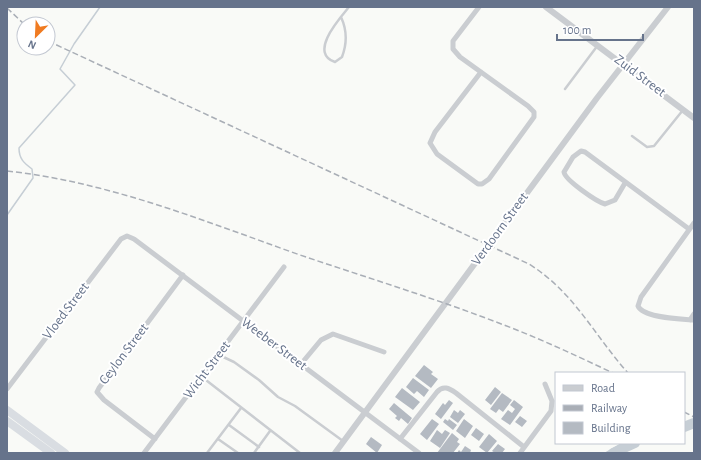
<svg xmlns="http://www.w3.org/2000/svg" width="701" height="460" font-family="'Alegreya Sans',sans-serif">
	<rect width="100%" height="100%" fill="#f9faf7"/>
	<path fill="#c6ced5" d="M621 443H626L610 453H604Z"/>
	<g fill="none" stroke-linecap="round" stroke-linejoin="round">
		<path stroke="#c6ced5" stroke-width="1.5" d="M7 215 33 178 32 169C24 163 19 159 19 148L75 85 60 69 74 44 100 7"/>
		<path stroke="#c6ced5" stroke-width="10" d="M684 427 694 423
			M613 453 635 443"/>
	</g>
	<path fill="#b4bac2" d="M424 365 433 372 431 374 438 379 431 388 415 376Z
		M413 378 429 390 424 397 417 391 414 394 406 387Z
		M495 387 501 392 491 405 485 400Z
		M402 388 420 402 413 410 395 397Z
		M502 393 512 400 503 412 499 409 496 413 490 409Z
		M449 400 453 403 441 419 435 414 443 403 445 405Z
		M514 400 523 407 510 425 501 419 508 410 512 413 515 409 510 405Z
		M394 403 412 418 408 424 401 418 399 421 395 418 397 416 389 409Z
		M454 410 458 413 460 410 465 414 458 423 450 417Z
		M520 416 527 421 522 427 515 422Z
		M432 419 439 424 427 440 420 434Z
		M445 419 448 421 449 419 457 425 453 430 443 422Z
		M464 419 473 426 465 438 456 431Z
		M476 428 484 434 479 441 471 435Z
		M437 430 442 434 445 430 450 433 440 448 430 441Z
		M452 433 459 439 457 442 460 444 453 453H437Z
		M489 434 497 441 487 453 479 447Z
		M371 437 382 445 377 453 366 444Z
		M498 444 505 449 502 453H495L492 451Z
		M465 446 471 450 470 453H457L459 450 461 452Z"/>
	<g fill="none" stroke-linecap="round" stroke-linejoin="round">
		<path stroke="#cacdd1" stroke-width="2.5" d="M341 17C347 30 347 44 342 57L335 62C308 53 340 18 349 7
			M565 89 598 45
			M632 136 647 147 654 146 683 110
			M219 355 234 362 259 380 278 397 295 406 343 441
			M202 377 300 453
			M229 425 259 447
			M218 439 238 453
			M207 453 241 408
			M254 453 270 431"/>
		<path stroke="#cacdd1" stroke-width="5" d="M479 7 453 41V49L460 57 528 106 534 112V117L489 179 482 184H478L437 154 430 143 435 132 481 72
			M625 183 615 200 605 204C597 202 565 180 564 172L573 157 581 151 585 152 689 229
			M694 223 641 297 638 306C643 318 681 319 694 320
			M690 320 694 314
			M301 364 321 340 333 334 384 352
			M7 389 121 239 127 236 134 239 419 453
			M155 439 104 400 97 392 99 388 183 275
			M400 439 437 392C443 385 449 388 456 393L524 447
			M144 453 284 267
			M520 453 551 411 552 401 545 384"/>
		<path stroke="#cacdd1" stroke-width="6" d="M546 7 694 118
			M335 453 597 98 668 7"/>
		<path stroke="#d9dde2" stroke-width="8" d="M7 410 65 453
			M7 421 51 453"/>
		<path stroke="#a9aeb6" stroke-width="1.5" stroke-dasharray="6 3" stroke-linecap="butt" d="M7 8 24 24
			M48 41 529 264C574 292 594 335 628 373
			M7 171C109 182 204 221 300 255 368 278 437 299 504 325 541 339 577 356 613 373
			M684 412 694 417"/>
	</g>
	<g text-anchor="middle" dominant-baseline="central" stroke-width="4" stroke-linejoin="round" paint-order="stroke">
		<g font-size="14" fill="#66738b" stroke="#fff">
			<text transform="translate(640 76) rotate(37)">Zuid Street</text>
			<text transform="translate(500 229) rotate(-54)">Verdoorn Street</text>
			<text transform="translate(66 311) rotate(-53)">Vloed Street</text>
			<text transform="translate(274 344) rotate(37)">Weeber Street</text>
			<text transform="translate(124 354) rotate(-53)">Ceylon Street</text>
			<text transform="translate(207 370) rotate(-53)">Wicht Street</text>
		</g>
	</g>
	<rect width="701" height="460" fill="none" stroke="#66738b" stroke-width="16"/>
	<rect x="555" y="372" width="130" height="72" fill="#ffffff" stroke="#c2c7d1"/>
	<rect x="563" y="385" width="20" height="6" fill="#cacdd1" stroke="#c2c7d1"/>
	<text x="591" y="392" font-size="12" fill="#66738b">Road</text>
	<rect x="563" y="405" width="20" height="6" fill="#a9aeb6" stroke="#c2c7d1"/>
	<text x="591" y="412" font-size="12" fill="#66738b">Railway</text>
	<rect x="563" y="422" width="20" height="12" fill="#b4bac2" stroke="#c2c7d1"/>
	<text x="591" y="432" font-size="12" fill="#66738b">Building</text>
	<g transform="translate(36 36) rotate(204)"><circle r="19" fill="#ffffff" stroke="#c2c7d1"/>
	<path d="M0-3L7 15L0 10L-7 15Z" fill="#f07b21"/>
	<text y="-6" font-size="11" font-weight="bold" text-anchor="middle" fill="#66738b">N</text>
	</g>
	<path d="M557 34v6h86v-6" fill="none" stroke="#66738b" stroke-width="2"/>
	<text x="563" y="34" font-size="12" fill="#66738b" stroke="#ffffff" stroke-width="3" paint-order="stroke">100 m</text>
</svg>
